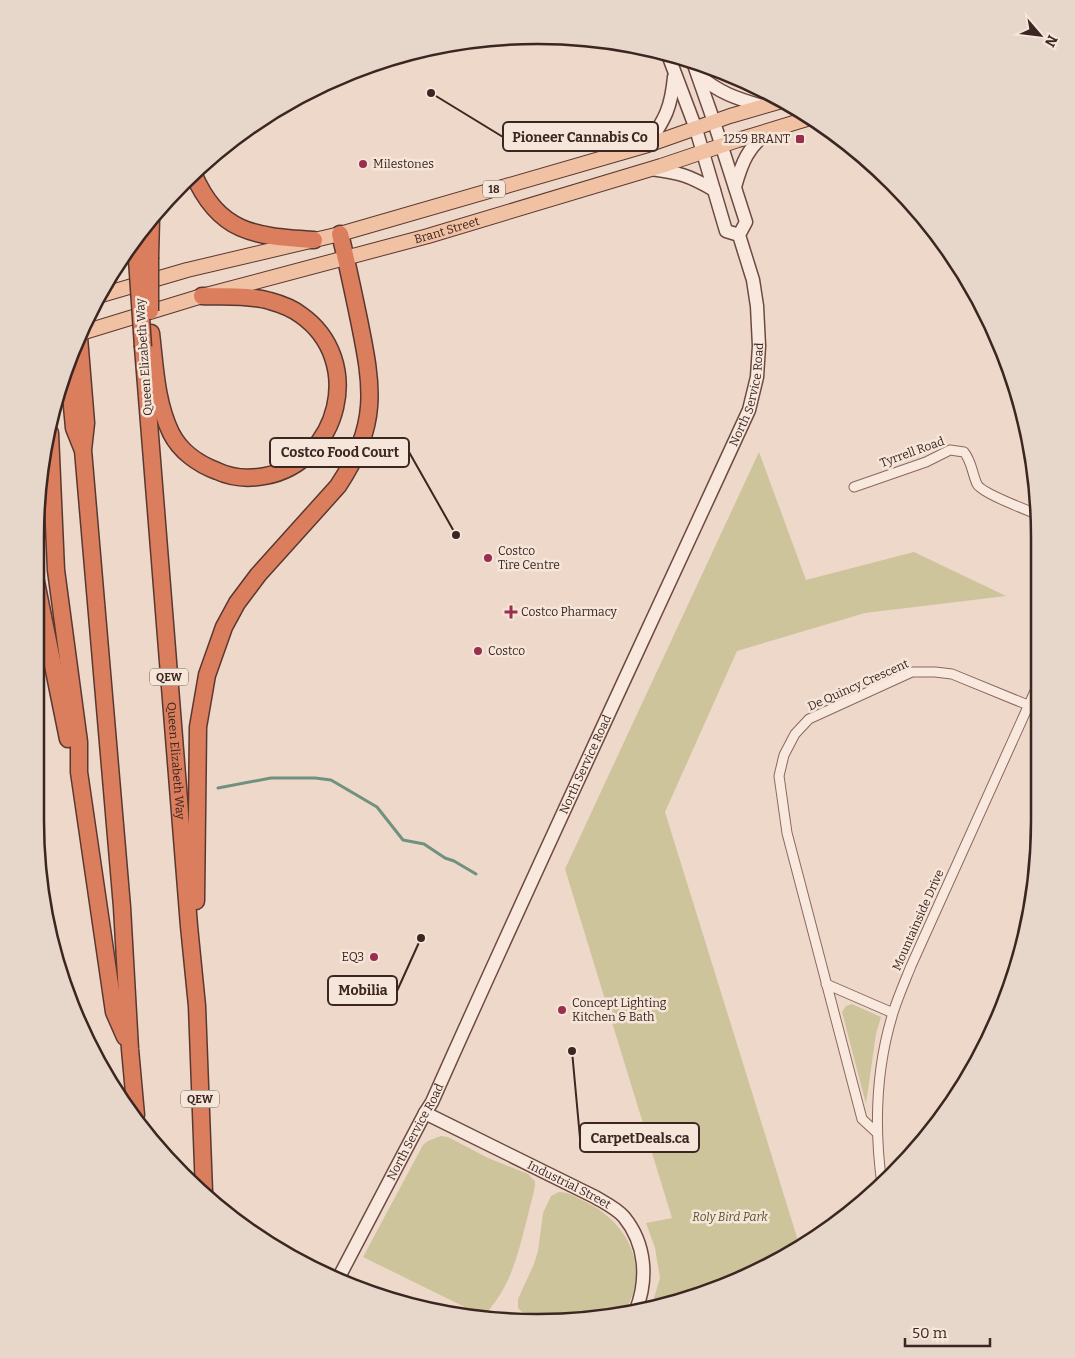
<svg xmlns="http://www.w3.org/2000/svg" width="1075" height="1358" font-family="Bitter,serif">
	<rect width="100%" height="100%" fill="#eed8c9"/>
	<path fill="#cdc49c" d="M759 452 806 580 914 552 1006 596 865 613 737 651 665 812 800 1247 788 1256 667 1306 651 1308 660 1278 655 1248 646 1223 672 1218 565 869Z
		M852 1004 881 1017 876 1034 866 1104 842 1012 846 1006Z
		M441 1136 448 1137 488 1158 528 1174 535 1181C535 1191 531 1202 529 1211 519 1249 512 1288 483 1316L363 1257 423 1145 428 1141Z
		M559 1192C568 1192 576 1197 584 1201 628 1222 651 1267 625 1311L540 1323 524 1314 518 1308V1299L534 1264 538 1251 543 1213 551 1196Z"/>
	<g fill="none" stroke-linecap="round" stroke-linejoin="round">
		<path stroke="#70917f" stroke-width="3" d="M218 788 271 778H315L331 780 377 807 403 840 424 844 445 858 454 861 476 874"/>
		<g stroke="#8b685e" stroke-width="11">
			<path id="street" d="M854 487 926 462 950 450 964 452C972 462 972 473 977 484 981 493 1027 510 1039 515
				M826 984 893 1013
				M876 1132 862 1119 787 833 779 776 784 755 795 734 809 719 912 672H935L952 674 1040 710
				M882 1185C874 1127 876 1068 893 1013 898 997 905 981 911 966L1040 680"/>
		</g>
		<g stroke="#6d4a41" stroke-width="15">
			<g id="secondary">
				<path d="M667 52 696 129 726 231 739 235"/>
				<path d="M698 75C720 93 735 98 762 106"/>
				<path d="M648 145C665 118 671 109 674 77"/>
				<path d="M651 169C680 173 688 175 714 190"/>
				<path d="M735 187C742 162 748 147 769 131"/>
				<path id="s1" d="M425 1113 595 1197C605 1203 616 1208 624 1217 646 1244 648 1279 636 1310"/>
				<path id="s2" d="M339 1277 425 1113 432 1102C535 870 643 641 749 410L757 377 759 346 757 306 753 280 739 235 746 222 714 122 693 62"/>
			</g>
		</g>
		<g stroke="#593831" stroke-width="16">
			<g id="primary">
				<path d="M98 296 187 270 340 234 648 145 730 116 782 101"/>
				<path id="s3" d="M81 333 202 296 428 236 661 166 738 140 810 118"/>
			</g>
		</g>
		<g stroke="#593831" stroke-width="19">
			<g id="highway">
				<path d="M193 173C219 234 255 236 314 240"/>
				<path d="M135 240 137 259"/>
				<path d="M150 257 151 218"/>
				<path d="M151 333C155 367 156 402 171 433 180 451 198 464 217 471 232 478 249 479 265 476 340 462 365 360 301 315 292 308 281 304 270 301 251 295 223 297 202 296"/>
				<path d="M79 337 86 423 83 450 122 907 130 1049 136 1115"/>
				<path id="s4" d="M143 347 189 926 197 1006 204 1192"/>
				<path d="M68 362 74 428 82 448"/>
				<path d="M50 433 56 570 79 742V772L114 1012 125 1037"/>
				<path d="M36 582 68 739"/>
				<path d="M196 901 198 727 207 675 224 627 237 603 258 575 338 486C379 424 373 389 359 320 353 291 347 262 340 234"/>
			</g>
		</g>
		<use href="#street" stroke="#f9e8dd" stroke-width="9"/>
		<use href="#secondary" stroke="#f9e8dd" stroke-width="12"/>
		<use href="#primary" stroke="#f0c1a3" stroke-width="14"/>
		<use href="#highway" stroke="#db7e5d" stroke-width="16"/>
		<g stroke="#593831" stroke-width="19" stroke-linecap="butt">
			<path id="highway-bridge" d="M150 257V311
				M137 259 143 347"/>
		</g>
		<use href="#highway-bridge" stroke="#db7e5d" stroke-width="16"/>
	</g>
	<g fill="#992e4e" stroke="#f6e5d9" stroke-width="2">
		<rect x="795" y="134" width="10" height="10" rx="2.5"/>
		<circle cx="363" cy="164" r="5"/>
		<circle cx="488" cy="558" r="5"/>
		<path d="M508.5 604.5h5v5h5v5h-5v5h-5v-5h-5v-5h5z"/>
		<circle cx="478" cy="651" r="5"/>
		<circle cx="374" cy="957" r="5"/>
		<circle cx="562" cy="1010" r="5"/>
	</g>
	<g text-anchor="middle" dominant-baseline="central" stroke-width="5" stroke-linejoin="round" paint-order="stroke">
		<g fill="#f6e5d9" stroke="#735f58" stroke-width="1">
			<rect x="483" y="180.5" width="22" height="17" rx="4"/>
			<rect x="150" y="668.5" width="38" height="17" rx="4"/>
			<rect x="181" y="1090.5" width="38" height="17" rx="4"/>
		</g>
		<g font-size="11" font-weight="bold" fill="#3b2621">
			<text x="494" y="189">18</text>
			<text x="169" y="677">QEW</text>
			<text x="200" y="1099">QEW</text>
		</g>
		<g font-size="12" fill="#3b2621" stroke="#f6e5d9" text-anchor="start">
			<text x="790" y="139" text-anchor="end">1259 BRANT</text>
			<text x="373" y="164">Milestones</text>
			<text x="498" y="551">Costco<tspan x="498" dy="14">Tire Centre</tspan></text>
			<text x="521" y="612">Costco Pharmacy</text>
			<text x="488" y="651">Costco</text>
			<text x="364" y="957" text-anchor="end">EQ3</text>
			<text x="572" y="1003">Concept Lighting<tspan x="572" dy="14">Kitchen &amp; Bath</tspan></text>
		</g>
		<g font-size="12" fill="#3b2621" stroke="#f6e5d9">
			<text stroke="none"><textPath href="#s3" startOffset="380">Brant Street</textPath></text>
			<text transform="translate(144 357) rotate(-94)">Queen Elizabeth Way</text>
			<text stroke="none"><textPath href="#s2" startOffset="974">North Service Road</textPath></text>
			<text transform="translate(912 452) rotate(-20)">Tyrrell Road</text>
			<text transform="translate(858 685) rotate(-24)">De Quincy Crescent</text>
			<text stroke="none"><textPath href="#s4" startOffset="415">Queen Elizabeth Way</textPath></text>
			<text stroke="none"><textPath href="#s2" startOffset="569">North Service Road</textPath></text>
			<text transform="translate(918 920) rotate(-66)">Mountainside Drive</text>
			<text stroke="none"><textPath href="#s2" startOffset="164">North Service Road</textPath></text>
			<text stroke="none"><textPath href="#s1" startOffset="161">Industrial Street</textPath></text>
		</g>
		<g font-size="12" font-style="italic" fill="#575628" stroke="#f6e5d9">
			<text x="730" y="1217">Roly Bird Park</text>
		</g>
	</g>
	<path d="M0 0H1075V1358H0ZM537 44H538A493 493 0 0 1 1031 537V821A493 493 0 0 1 538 1314H537A493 493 0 0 1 44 821V537A493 493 0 0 1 537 44Z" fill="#e7d6ca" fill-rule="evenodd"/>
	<path fill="none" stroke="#3b2621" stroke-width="2.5" d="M537 44H538A493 493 0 0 1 1031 537V821A493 493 0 0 1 538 1314H537A493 493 0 0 1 44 821V537A493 493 0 0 1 537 44Z"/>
	<path fill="none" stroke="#3b2621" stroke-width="2" d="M431 93L503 137M456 535L409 452M421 938L397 991M572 1051L580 1138"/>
	<g fill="#3b2621" stroke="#f6e5d9" stroke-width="2">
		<circle cx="431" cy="93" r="5"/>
		<circle cx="456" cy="535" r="5"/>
		<circle cx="421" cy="938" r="5"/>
		<circle cx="572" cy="1051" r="5"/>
	</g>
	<g fill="#f6e5d9" stroke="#3b2621" stroke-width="2">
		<rect x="503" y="122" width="155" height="29" rx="5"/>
		<rect x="270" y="438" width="139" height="29" rx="5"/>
		<rect x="328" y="976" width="69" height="29" rx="5"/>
		<rect x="580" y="1123" width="119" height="29" rx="5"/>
	</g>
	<g font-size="14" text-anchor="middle" font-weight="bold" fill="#3b2621">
		<text x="580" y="142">Pioneer Cannabis Co</text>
		<text x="340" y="457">Costco Food Court</text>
		<text x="363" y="995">Mobilia</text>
		<text x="640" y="1143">CarpetDeals.ca</text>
	</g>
	<g transform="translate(1040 35) rotate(118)" stroke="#f6e5d9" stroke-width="4" paint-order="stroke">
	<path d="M0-4L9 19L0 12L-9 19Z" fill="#3b2621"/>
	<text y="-8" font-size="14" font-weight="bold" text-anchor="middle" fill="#3b2621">N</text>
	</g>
	<path d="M905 1338v8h85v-8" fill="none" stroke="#3b2621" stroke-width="2.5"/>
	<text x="912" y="1338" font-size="15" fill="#3b2621" stroke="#f6e5d9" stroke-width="4" paint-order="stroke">50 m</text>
</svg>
